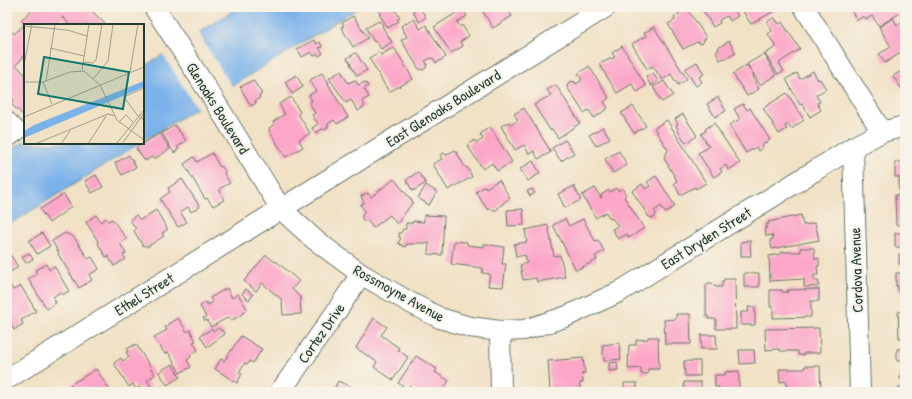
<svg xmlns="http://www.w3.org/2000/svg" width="912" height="399" font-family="'Patrick Hand',sans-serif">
	<rect width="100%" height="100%" fill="#f7f3e8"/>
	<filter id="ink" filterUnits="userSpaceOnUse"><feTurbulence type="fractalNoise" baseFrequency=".025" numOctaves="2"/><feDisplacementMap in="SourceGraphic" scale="8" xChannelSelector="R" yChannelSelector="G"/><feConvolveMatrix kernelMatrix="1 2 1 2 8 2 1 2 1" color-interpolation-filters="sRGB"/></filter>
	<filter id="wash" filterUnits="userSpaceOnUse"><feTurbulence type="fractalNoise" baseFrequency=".012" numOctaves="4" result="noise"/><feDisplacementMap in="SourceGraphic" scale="16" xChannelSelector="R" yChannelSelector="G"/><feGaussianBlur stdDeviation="0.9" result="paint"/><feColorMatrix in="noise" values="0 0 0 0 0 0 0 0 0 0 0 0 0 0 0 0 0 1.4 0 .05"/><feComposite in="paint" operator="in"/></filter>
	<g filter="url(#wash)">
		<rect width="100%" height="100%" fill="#f1e1c5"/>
		<path fill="#7cb2ea" stroke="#4e788f" d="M239 7H360L143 141V67Z
			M25 141V143H140L7 226V152Z"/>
		<path fill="#f1e1c5" d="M197 31 233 88 198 110 162 53Z"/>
		<g id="blocks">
			<path fill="#fca6c8" d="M35 7H91L88 11 89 12 91 10 106 25H68V23L63 17 55 25H25V55L16 65 25 74V117L11 104 14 100 7 93V26L14 34 25 24 21 20Z
				M377 7H393L400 18 397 19 399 21 388 28 379 14H381Z
				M413 7H419L426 17 419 22 414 14Z
				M459 7H461L467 16 457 22 460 27 462 25 469 36 460 42 463 46 451 53 434 27 456 13 454 10Z
				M480 7H506L512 16 493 28Z
				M517 7H529L520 12Z
				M683 7H686L706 37 702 44 697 42 683 49 668 24 675 20 674 17 679 14 677 11Z
				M701 7H733L738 16 730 21 727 16 719 20 720 23 713 27Z
				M740 7H774L776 10 751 24Z
				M854 7H905V10L879 26 872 16 866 19 864 16 857 20 850 9Z
				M353 16 368 38 353 47 341 27 344 26 342 23Z
				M774 17 779 24 782 22 800 49 779 63 784 71 778 74 765 54 776 47 768 34 772 31 767 22Z
				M893 18 897 25 905 20V50L885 63 879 54 891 47 879 27Z
				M414 19 420 29 426 25 446 57 436 63 434 59 431 58 425 61 427 64 426 68 423 70 419 69 401 40 407 37 401 26Z
				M379 21 383 25 382 26 392 42 381 49 376 41 374 42 366 28Z
				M654 27 687 79 678 85 671 74 662 80 653 66 647 69 632 44 646 36 644 33Z
				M314 40 316 44 320 42 322 47 319 48 323 53 319 56 318 54 314 56 311 52 302 57 297 49Z
				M729 41 736 53 725 59 724 58 720 60 716 52 719 50 718 48Z
				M622 46 646 86 637 92 632 84 617 93 599 64 615 57 612 53Z
				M393 48 395 49 413 79 389 92 369 58 379 52 381 55Z
				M356 53 367 70 357 76 350 64H351L347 58Z
				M764 54 776 75 760 85 747 64Z
				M697 62 704 74 699 77 702 82 696 86 685 69Z
				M747 65 754 76 752 77 759 89 747 96 733 74Z
				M589 66 609 98 604 102 608 108 594 118 589 110 584 113 567 87 568 83 571 81 575 82 576 84 582 80 578 74Z
				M905 69V85L901 88 893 76Z
				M341 71 348 83 355 80 358 85 365 82 368 86 364 89 369 97 362 101 365 106 358 111 351 100 346 103 329 78Z
				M813 71 818 80 820 79 826 89 816 95 820 102 817 103 821 110 810 117 802 104 800 105 786 79 797 73 800 79Z
				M322 73 329 83 328 84 348 117 337 124 334 120 328 124V127L325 130 322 129 316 133 312 128 318 124 312 115 315 113 309 102 312 101 309 95 316 91 310 80Z
				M653 73 658 81 651 86 646 77Z
				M296 75 303 87 292 94 285 82Z
				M253 80 262 94 259 96 260 98 255 101 256 103 251 106 240 87Z
				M664 81 673 95 662 102 653 87Z
				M556 85 580 123 558 138 552 129 550 130 534 105 551 95 547 90Z
				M787 93 804 120 791 129 788 124 785 126 787 129 779 134 763 108Z
				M291 97 300 112 298 114 310 133 299 140 303 147 286 157 269 131 270 130 269 128 275 124 273 122 285 114 279 104Z
				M718 97 726 111 715 117 707 104Z
				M743 104 747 110 750 108 770 140 762 145 763 148 758 151 756 147 746 153 729 125 740 119 734 109Z
				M633 106 646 126 634 133 621 113Z
				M524 108 551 152 538 159 534 151 529 154 524 145 515 150 501 126 509 122 511 125 518 120 514 114Z
				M683 114 697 136 686 143 678 131 679 130 676 125 678 124 675 119Z
				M667 120 706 183 696 189 695 187 680 195 674 183 677 181 664 158 668 150 654 128Z
				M714 123 740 163 728 170 726 165 720 169 722 172 714 177 698 153 709 147 701 134 706 131 705 129Z
				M175 125 186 141 177 147 179 149 174 153 162 133Z
				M490 127 512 162 497 171 492 163 483 169 467 145 475 140 477 143 483 139 480 134Z
				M603 127 610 138 596 146 589 135Z
				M160 133 170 149 154 159 151 157 146 161 145 159 144 160 136 148Z
				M565 140 574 153 561 161 552 148Z
				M455 150 465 167 468 168 472 177 448 190 433 164 442 159 440 155 444 153 446 155Z
				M619 151 627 165 613 173 605 159Z
				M212 153 219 166 222 167 225 171 224 174 230 183 219 189 224 200 213 206 207 198 205 199 184 164 194 157 197 162Z
				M129 155 136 167 122 175 115 163Z
				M533 161 540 173 528 181 520 169Z
				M895 162H905V190H899V177H895Z
				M418 172 426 183 413 191 406 180Z
				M96 175 103 187 92 193 85 181Z
				M656 176 675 206 665 213 661 206 654 211 656 213 655 217 653 218 649 217 632 191 642 184 645 189 650 186 647 182Z
				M182 179 200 207 191 212 188 207 180 212 187 222 178 227 160 199 170 192 168 188Z
				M394 179 413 202 397 224 390 215 373 228 367 220 364 221 362 219V214L365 211 360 205 364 203 361 196 365 194 368 193 371 197Z
				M499 180 510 198 503 203V204L498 207 499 208 496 210 487 209 476 192 485 186 486 188Z
				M426 185 437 192 429 205 418 198Z
				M574 186 581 200 565 208 558 194Z
				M595 188 601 198 602 197 601 195 609 190 610 192 616 188 618 191 622 188 626 195 624 197 644 228 629 238 627 234 618 239 612 229 618 226 612 218 610 219 606 212 596 218 582 195Z
				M532 189 535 193 530 196 527 191Z
				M64 194 71 207 49 223 40 209Z
				M895 195H905V224L896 225Z
				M523 209 524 225 508 226 507 210Z
				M156 210 167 228V230L162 233 164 236 147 247 146 245 143 246 134 231 136 229 130 220 136 215 140 220Z
				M96 215 101 222 106 218 108 221 112 219 127 239 120 243 126 254 123 255 126 259 114 266 108 256 106 257 98 244 99 243 86 222Z
				M424 215 444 216 442 255 428 254 429 243H416L415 244H407L405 247 398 243 401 238 399 237V233H401L403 229H406V223H413V221L424 222Z
				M801 215 803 225 815 223 819 240 772 249 770 240 773 239 772 235 766 236 765 228H767L766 224H769L768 222Z
				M565 219 569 226 583 219 595 241 598 240 604 251 595 256 597 260 576 270 553 225Z
				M548 225 554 256 560 255 565 277 537 282 536 278 523 280 520 265 527 263 525 255 516 257 514 244 527 242 525 230Z
				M42 233 50 246 37 254 29 241Z
				M65 233 74 237 88 259 92 257 99 269 89 275 92 280 79 288 58 254 59 253 52 241Z
				M895 233H905V264H899V254H902V247H895Z
				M750 240 751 256H741V242Z
				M454 241 467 242V245L484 247V244L504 247 502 264H506L503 287 488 286 490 274 482 273 483 268 451 264Z
				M800 248H814L815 259 819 258V266H817L818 275H814V280H818L819 286 804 287V279L770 281 769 256 781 254V252H801Z
				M7 253 8 255 10 254 18 267 7 274Z
				M29 253 33 259 26 263 22 257Z
				M266 255 275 262 276 261 299 281 292 289 300 297 301 314 283 315 282 300 262 283 256 291 244 281Z
				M46 264 49 270 54 266 69 291 62 295 60 292 53 297 56 303 47 309 28 279 37 274 35 271Z
				M744 273H759V287H744Z
				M896 273H905V290L898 291V286H896Z
				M724 279H735L736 329H716V319H708V316H706V285L708 283H712L715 287H722V281H724Z
				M7 280 13 290 21 286 36 311 21 320 23 324 14 330 7 319Z
				M227 288 232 298 238 294 247 309 241 315 231 321 229 317 211 327 207 320 205 321 203 318 206 317 200 306 206 302 208 305 213 302 210 298Z
				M246 289 253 295 249 300 242 294Z
				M819 289V301H811V317L773 318V307H770V290H782V292H788L787 290Z
				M748 307H755V325H741V312H749Z
				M905 311V338H899L898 312Z
				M676 314H690L691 344H665L664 320 676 319Z
				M178 318 187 332 190 330 196 341 193 342 198 350 190 355 191 357 187 360 191 367 180 373 168 352 165 354 154 337 167 330 165 327 169 325 168 324Z
				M374 318 387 327 381 335 399 348 398 350 408 357 393 380 374 367 377 362 356 348Z
				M219 328 221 331 222 330 225 334 207 347 200 336 212 329 213 331Z
				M819 328 820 353H804V355H798V351H780V349L766 350 765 329Z
				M701 335H716L717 349H701Z
				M241 336 262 349 253 363 250 361 248 364 245 363 239 372 242 374 237 383 215 369 221 359 224 361Z
				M648 337H658L659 369H648V374H641V368L628 369 629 345H636V340L648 339Z
				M619 343 621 359 604 361 602 345Z
				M136 344 155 375 147 380 151 387 143 392 140 387 136 389 133 384 129 387 114 363 121 358 123 361 129 357 126 352 128 351 127 349Z
				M897 349H905V361H897Z
				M739 350H754L755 363 740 364Z
				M416 356 437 369 435 372 449 381 444 388 451 392H418L409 386 407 389 398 383Z
				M583 358 585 373H582L583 382 580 383V392H540V391L550 390 548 361Z
				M684 361H700V376H685Z
				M617 362 618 370 609 371V363Z
				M172 364 180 377 167 385 159 372Z
				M805 366H820L821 392H810V388H792L793 391 787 392 786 381 780 382 779 369H804Z
				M96 369 111 392H75L70 385Z
				M739 371V392H719V387H715V375H725V372Z
				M901 371H905V379H900Z
				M338 381 363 392H333Z
				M684 382H701V392H684Z
				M624 383H637V392H624Z
				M897 388H905V392H897Z"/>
		</g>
	</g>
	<g filter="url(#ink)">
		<use href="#blocks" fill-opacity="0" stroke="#687667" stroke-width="1"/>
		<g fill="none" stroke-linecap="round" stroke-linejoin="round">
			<g stroke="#687667" stroke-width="22">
				<path id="minor" d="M154 7 214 100 281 209 315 240 361 274 411 303 440 318 470 327 500 331 524 330 565 317 619 292 853 147 882 132 905 126
					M804 7 882 132
					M7 122 16 131 7 137
					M853 147 860 392
					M500 331 501 392
					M7 379 606 7
					M280 392 336 312 361 274"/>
			</g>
			<use href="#minor" stroke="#fff" stroke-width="20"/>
		</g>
	</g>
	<g text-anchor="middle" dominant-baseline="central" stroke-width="4" stroke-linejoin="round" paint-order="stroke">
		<g font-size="15" fill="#1f3d34" stroke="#f7f3e8">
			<text transform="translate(218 108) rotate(58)">Glenoaks Boulevard</text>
			<text transform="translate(443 108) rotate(-32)">East Glenoaks Boulevard</text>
			<text transform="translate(706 238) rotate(-32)">East Dryden Street</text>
			<text transform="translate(856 270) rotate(-92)">Cordova Avenue</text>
			<text transform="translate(399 293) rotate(29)">Rossmoyne Avenue</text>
			<text transform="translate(144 294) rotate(-32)">Ethel Street</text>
			<text transform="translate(321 333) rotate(-55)">Cortez Drive</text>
		</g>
	</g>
	<g transform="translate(24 24)">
		<rect width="120" height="120" fill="#f1e1c5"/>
		<path d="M120 57V63L0 114V107L10 101Z" fill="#7cb2ea"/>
		<path fill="none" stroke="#9d9f8b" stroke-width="1" d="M0 2 43 6 63 12M26 24 60 32M59 38 69 39 72 36 78 0M0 41 8 0M58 46 65 0M106 48 114 0M70 54 84 37 89 0M22 57 31 0M0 58H19L46 48 60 47 76 61 93 96 120 116M19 58 28 80M120 64 100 73 114 92 120 96M0 93 120 43M95 98 102 91 109 98M11 120 84 90 91 92M37 120 46 107M64 120 82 92M92 120 120 86M98 120 120 89"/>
		<path fill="#0f766e" fill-opacity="0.15" stroke="#0f766e" stroke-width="2" d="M20 33 105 48 99 85 14 70Z"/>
		<rect width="120" height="120" fill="none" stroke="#1f3d34" stroke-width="2"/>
	</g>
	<rect width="912" height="399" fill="none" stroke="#f7f3e8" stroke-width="24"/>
</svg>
